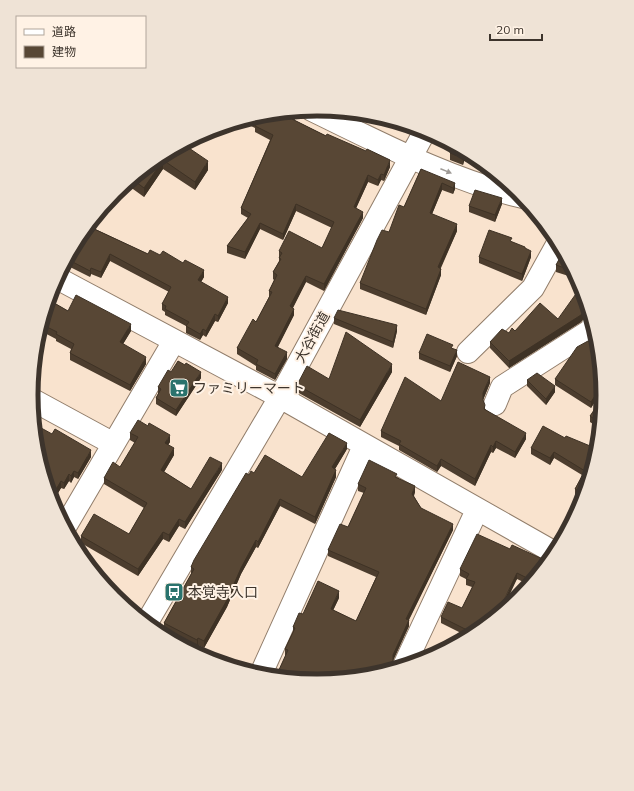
<svg xmlns="http://www.w3.org/2000/svg" width="634" height="791" font-family="Mulish,'Noto Sans JP',sans-serif">
	<rect width="100%" height="100%" fill="#f9e3ce"/>
	<g fill="none" stroke-linecap="round" stroke-linejoin="round">
		<g stroke="#917d6a" stroke-width="24">
			<path id="minor" d="M312 110C378 142 452 181 523 197
				M57 278 280 397 555 553
				M468 352 533 288 558 243
				M31 399 112 443
				M495 404 502 387 591 330 593 325
				M65 527 174 341
				M146 624 280 397 425 131
				M404 666 477 510
				M260 676 364 446"/>
		</g>
		<use href="#minor" stroke="#fff" stroke-width="22"/>
	</g>
	<path fill="#4c3d2e" d="M299 111 294 120 390 167 384 181 381 180 378 186 368 182 356 208 363 218 324 291 306 282 293 308 294 315 278 347 287 359 275 380 256 370V366L237 354V348L256 322 269 297V291L274 280 273 279V272L279 261V251L322 248 332 228 296 211 283 240 260 229 245 259 227 253V246L248 218 241 214V208L270 140 255 132V128L241 121 261 115Z
		M398 123 413 127 411 131 398 124Z
		M186 143V144L185 146 208 170 195 190 163 169 144 197 126 184 158 158Z
		M452 145 466 153 463 165 450 160V153Z
		M421 169 455 189 453 194 442 190 432 214 457 231 441 268V275L426 315 360 289V283L389 232 404 207Z
		M108 201V205L95 229 148 254 204 277 201 282 228 303 218 322 215 321 206 337 203 335 200 340 186 333V326L165 315V312L162 310V304L169 292 110 261 101 278 91 274 90 277 64 264 79 236Z
		M502 204 495 222 469 212V206Z
		M512 242 525 248 531 257 522 281 479 263V257Z
		M563 252 578 279 556 272V265Z
		M49 300 68 311 131 331 123 344 146 364 130 391 70 360V353L71 349 56 341V339L39 330Z
		M586 315 581 322 509 368 490 348V342L509 333 558 319Z
		M334 318 397 331 393 348 334 324Z
		M598 346 602 390 591 408 555 385V379L595 347Z
		M453 349 457 356 450 372 419 359V353Z
		M171 372 201 378 176 416 156 404V398L158 394V387Z
		M392 372 360 427 297 392V385L329 379Z
		M527 380 555 392 546 405 527 386Z
		M490 383 483 400 485 409 526 439 515 458 496 448 493 453 491 452 475 486 441 466 437 472 399 450V446L381 437V431L441 401Z
		M603 401 600 429 590 422V416Z
		M130 433 170 442 168 445 174 455 164 472 191 489 222 470 185 529 179 526 169 542 163 539 138 576 81 543V536L129 534 144 508 104 484V478L120 467 135 443 130 440Z
		M531 448 595 454 581 505 578 512 573 510V503L577 496 575 495V489L582 475 554 458 550 465 531 454Z
		M347 449 335 469 336 477 315 524 280 506 258 548 256 547 241 574 227 607 204 648 198 645 197 647 164 629V623L191 574V567L249 475 254 473 302 477Z
		M36 451 91 457 78 479 74 477 71 483 69 481 64 489 61 488 52 503Z
		M397 477 415 492 414 496 421 508 453 530 409 620V626L393 660V670L381 673H379L317 682 278 678V672L286 655H285V649L293 632V627L303 614 339 598 333 610 356 621 376 577 328 556V550L348 527 364 493 358 491V484Z
		M510 549 549 562 530 585 517 579 476 633 469 637 441 623V617L462 608 472 587 466 585V579L460 576V569Z"/>
	<path fill="#3e3225" d="M299 111 292 125V119L295 112Z
		M465 152 466 153 463 165V158Z
		M163 160V169L144 197V188Z
		M390 160V167L384 181V175Z
		M208 161V170L195 190V182Z
		M381 174V180L378 186V180Z
		M368 175V182L354 213V207Z
		M442 183V190L430 219V213Z
		M455 183V189L453 194V188Z
		M502 198V204L495 222V215Z
		M108 201V205L92 234V228L105 205Z
		M296 204V211L283 240V234Z
		M363 212V218L324 291V284Z
		M260 223V229L245 259V252Z
		M457 224V231L438 273V267Z
		M531 251V257L522 281V274Z
		M110 254V261L101 278V272Z
		M91 268V274L90 277V271Z
		M441 269V275L426 315V309Z
		M204 270V277L198 287V280Z
		M306 276V282L290 313V306Z
		M228 297V303L218 322V316Z
		M588 308 590 314 586 315 581 322 509 368V361L586 309Z
		M294 309V315L275 352V346Z
		M215 314V321L206 337V331Z
		M131 324V331L120 349V342Z
		M397 325V331L393 348V342Z
		M203 329V335L200 340V334Z
		M457 350V356L450 372V366Z
		M287 352V359L275 380V374Z
		M146 357V364L130 391V385Z
		M392 364V372L360 427V420Z
		M201 372V378L176 416V410Z
		M490 377V383L483 400V406V393Z
		M602 385V390L591 408V402Z
		M555 386V392L546 405V399Z
		M526 433V439L515 458V452Z
		M170 435V442L165 450V443Z
		M496 441V448L493 453V447Z
		M347 443V449L332 474V467Z
		M491 445V452L475 486V479Z
		M174 448V455L161 477V470Z
		M595 448V454L592 459V453Z
		M91 450V457L78 479V473Z
		M554 452V458L550 465V458Z
		M441 459V466L437 472V466Z
		M222 463V470L185 529V522Z
		M336 470V477L315 524V517Z
		M74 471V477L71 483V476Z
		M69 474V481L64 489V483Z
		M61 481V488L52 503 51 498Z
		M415 486V492L412 500V494Z
		M280 499V506L258 548V542Z
		M179 519V526L169 542V535Z
		M453 524V530L406 625V619Z
		M163 532V539L138 576V569Z
		M256 540V547L241 574 227 607 204 648V641L241 568Z
		M517 573V579L501 613 496 617Z
		M339 591V598L331 615V609Z
		M409 620V626L393 661V655Z
		M198 638V645L197 647V640Z
		M379 666V674L376 675Z"/>
	<path fill="#584735" stroke="#3e3225" d="M295 112 292 119 326 136 327 134 366 151 367 149 390 160 384 175 381 174 378 180 368 175 354 207 363 212 324 284 306 276 290 306 294 309 275 346 287 352 275 374 256 364 258 360 237 348 253 319 256 322 272 292 269 291 277 275 273 272 281 259 279 258 282 253 279 251 289 231 322 248 334 222 296 204 283 234 260 223 245 252 227 246 251 214 241 208 273 135 255 126 257 122 249 119 261 115Z
		M183 144 208 161 195 182 163 160 144 188 132 179 158 158Z
		M452 145 465 152 463 158 450 153Z
		M421 169 455 183 453 188 442 183 430 213 457 224 438 267 441 269 426 309 360 283 377 240 382 230 389 232 399 205 404 207Z
		M475 190 502 198 495 215 469 206Z
		M105 205 92 228 148 254 150 250 160 255 163 251 183 263 185 260 204 270 198 280 228 297 218 316 215 314 206 331 203 329 200 334 186 326 189 322 165 309 166 306 162 304 171 287 110 254 101 272 91 268 90 271 67 259 79 236Z
		M489 230 512 238 510 241 525 247V248L531 251 522 274 479 257Z
		M563 252 573 271 556 265Z
		M578 291 584 295 588 308 586 309 581 315 509 361 490 342 502 329 509 333 512 328 515 331 540 303 558 319Z
		M76 295 131 324 120 342 146 357 130 385 70 353 74 344 56 334 57 332 41 324 49 300 68 311Z
		M338 310 397 325 393 342 334 318Z
		M346 332 392 364 360 420 297 385 307 366 329 379Z
		M427 334 453 345 451 348 457 350 450 366 419 353Z
		M588 341 595 347 597 345 598 346 602 385 591 402 555 379 577 347Z
		M178 361 185 365 186 363 201 372 176 410 156 398 161 389 158 387 168 370 171 372Z
		M458 362 490 377 483 393V400L485 405 484 409 526 433 515 452 496 441 493 447 491 445 475 479 441 459 437 466 399 444 401 441 381 431 405 377 441 401Z
		M537 373 555 386 546 399 527 380Z
		M601 400 603 401 600 423 590 416Z
		M138 420 148 426 149 423 170 435 165 443 174 448 161 470 191 489 210 457 222 463 185 522 179 519 169 535 163 532 138 569 81 536 94 514 129 534 147 503 104 478 113 462 120 467 138 437 130 433Z
		M34 424 52 434 55 429 91 450 78 473 74 471 71 476 69 474 64 483 61 481 51 498 36 451Z
		M543 426 565 438 566 436 595 448 592 453 596 457 580 507 573 503 579 491 575 489 585 471 554 452 550 458 531 448Z
		M329 433 347 443 332 467 336 470 315 517 280 499 258 542 256 540 241 568 227 600 204 641 198 638 197 640 164 623 194 569 191 567 194 560 246 473 249 475 251 471 254 473 265 455 302 477Z
		M369 460 397 474 395 477 415 486 412 494 421 508 453 524 406 619 409 620 393 655V666L391 670 389 671 379 666 376 675 373 676 317 682 303 675 301 680 293 679 278 672 288 650 285 649 295 628 293 627 299 613 303 614 318 581 339 591 331 609 356 621 379 572 328 550 340 524 348 527 366 488 358 484Z
		M477 534 510 549 512 545 549 562 533 581 517 573 496 617 475 634 441 617 448 602 462 608 475 582 466 579 469 574 460 569Z"/>
	<defs><path id="oneway-solid" d="M-6-.8H1V-3.2L6.5 0L1 3.2V.8H-6Z"/></defs>
	<use fill="#9e9a96" href="#oneway-solid" transform="translate(446 171) rotate(22)"/>
	<defs>
		<g id="supermarket-square" transform="scale(1)"><rect x="-9" y="-9" width="18" height="18" rx="4" fill="#2a736d" stroke="#fff2e5"/><path d="M-6-5.5h2.5l.6 2H6L4.5 2H-2.5L-4.4-4H-6ZM-1.5 3.2a1.3 1.3 0 1 0 .1 0ZM3 3.2a1.3 1.3 0 1 0 .1 0Z" fill="#fff"/></g>
		<g id="bus-square" transform="scale(1)"><rect x="-9" y="-9" width="18" height="18" rx="4" fill="#2a736d" stroke="#fff2e5"/><path d="M-5-6H5V4H4V6H2V4H-2V6H-4V4H-5ZM-3.5-4V0h7V-4ZM-3.5 1.2v1.5H-2V1.2ZM2 1.2v1.5H3.5V1.2Z" fill="#fff"/></g>
	</defs>
	<g fill-rule="evenodd">
		<use href="#supermarket-square" x="179" y="388"/>
		<use href="#bus-square" x="174" y="592"/>
	</g>
	<g text-anchor="middle" dominant-baseline="central" stroke-width="4" stroke-linejoin="round" paint-order="stroke">
		<g font-size="14" fill="#3d342c" stroke="#fff2e5">
			<text transform="translate(312 337) rotate(-61)">大谷街道</text>
		</g>
		<g font-size="14" fill="#3d342c" stroke="#fff2e5" text-anchor="start">
			<text x="193" y="388">ファミリーマート</text>
			<text x="188" y="592">本覚寺入口</text>
		</g>
	</g>
	<path d="M0 0H634V791H0ZM38 395a279 279 0 1 1 558 0a279 279 0 1 1-558 0Z" fill="#efe3d6" fill-rule="evenodd"/>
	<path fill="none" stroke="#3d342c" stroke-width="5" d="M38 395a279 279 0 1 1 558 0a279 279 0 1 1-558 0Z"/>
	<rect x="16" y="16" width="130" height="52" fill="#fff2e5" stroke="#b1a69b"/>
	<rect x="24" y="29" width="20" height="6" fill="#ffffff" stroke="#b1a69b"/>
	<text x="52" y="36" font-size="12" fill="#3d342c">道路</text>
	<rect x="24" y="46" width="20" height="12" fill="#584735" stroke="#b1a69b"/>
	<text x="52" y="56" font-size="12" fill="#3d342c">建物</text>
	<path d="M490 34v6h52v-6" fill="none" stroke="#3d342c" stroke-width="2"/>
	<text x="496" y="34" font-size="12" fill="#3d342c" stroke="#fff2e5" stroke-width="3" paint-order="stroke">20 m</text>
</svg>
